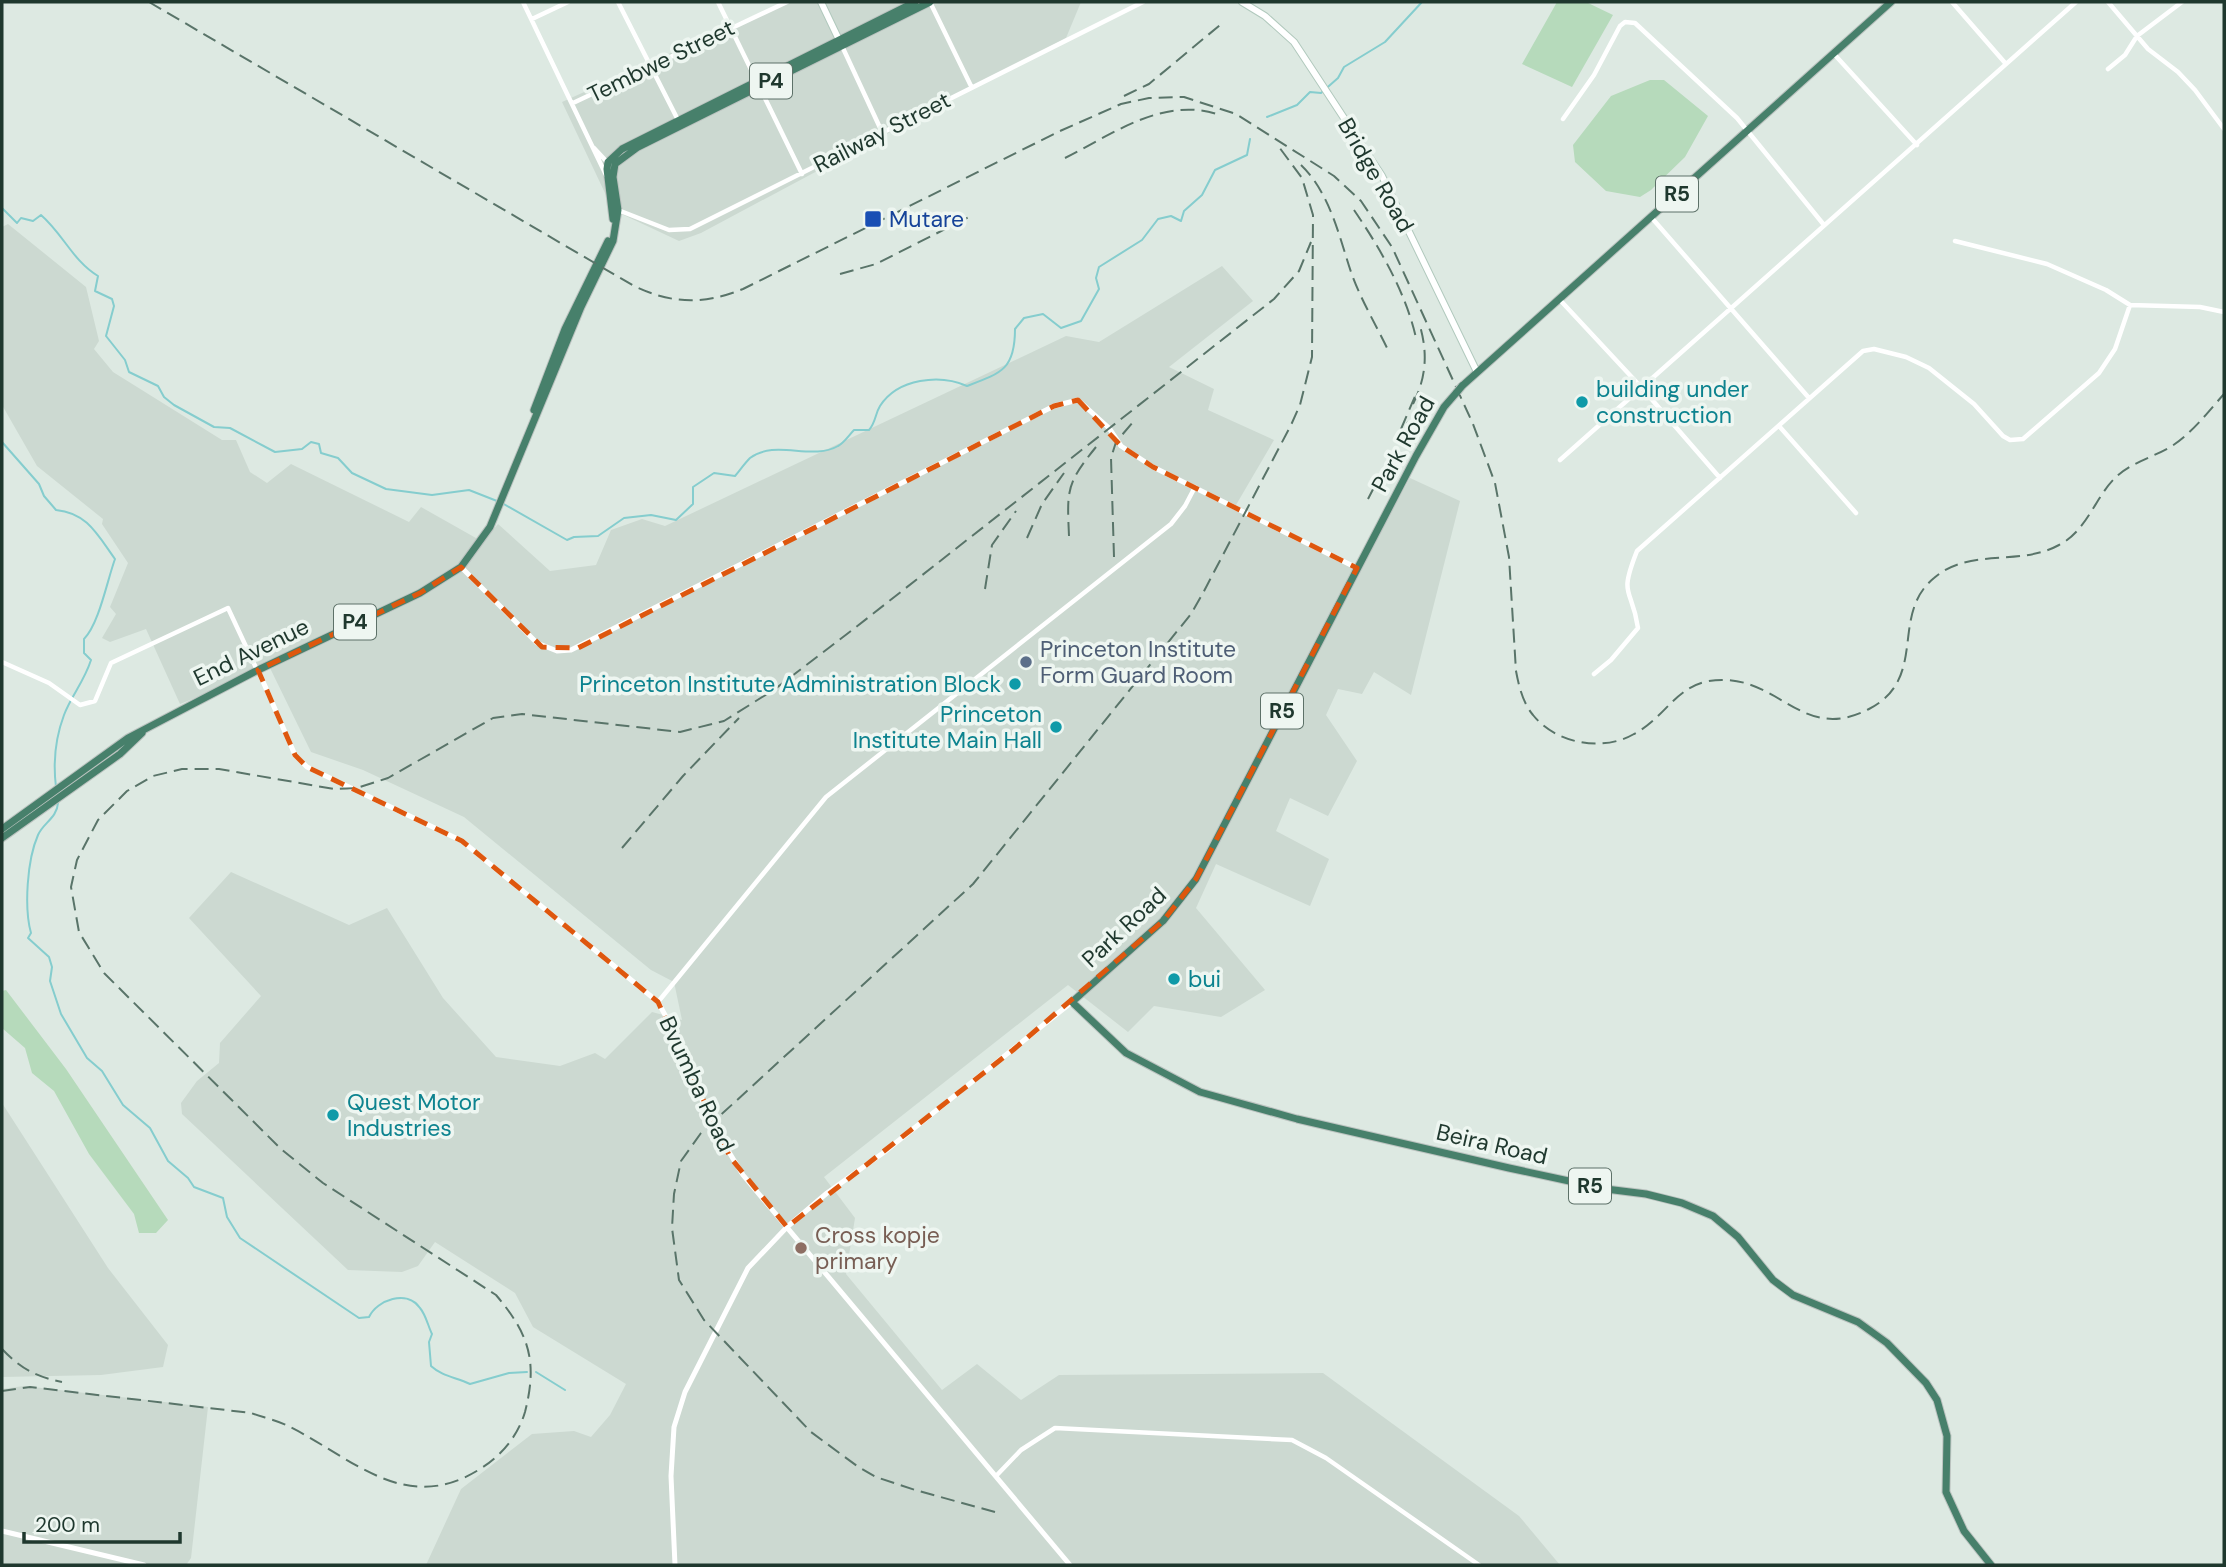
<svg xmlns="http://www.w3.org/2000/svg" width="2226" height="1567" font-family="'DM Sans',sans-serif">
	<rect width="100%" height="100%" fill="#dde9e2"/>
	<path fill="#ccd9d1" d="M784 2H1081L1066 38 701 233 679 241 613 210 562 102Z
		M8 224 86 287 99 341 94 349 113 372 222 440H236L250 472 267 483 291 464 409 522 421 507 483 542 498 524 550 571 596 565 611 530 642 519 665 526 1066 336 1099 342 1222 266 1253 301 1169 367 1214 389 1208 410 1274 440 1236 505 1360 568 1410 478 1460 501 1411 695 1374 672 1362 694 1338 689 1326 715 1357 761 1328 816 1290 798 1276 831 1329 859 1310 906 1216 864 1196 908 1265 990 1221 1017 1154 1006 1128 1032 1068 985 824 1177 855 1218 846 1274 942 1390 977 1364 1021 1400 1059 1375 1323 1373 1519 1516 1560 1565H426L461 1489 532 1434 574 1431 591 1437 610 1415 626 1384 533 1327 515 1293 435 1242 418 1266 402 1272 348 1270 182 1114 181 1103 197 1081 219 1063 220 1043 261 996 189 918 231 872 349 925 387 908 443 998 496 1057 560 1066 595 1053 605 1059 652 1012 682 1020 674 982 651 970 464 817 363 770 311 752 270 668 180 704 146 629 110 642 102 638 116 614 110 607 128 563 102 524 103 519 37 466 2 405V227Z
		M2 1103 108 1268 168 1345 163 1367 101 1375 2 1377Z
		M24 1386 208 1407 191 1558 186 1565H2V1389Z"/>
	<path fill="#b6dabb" d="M1557 2H1586L1613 15 1572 87 1522 64Z
		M1650 80H1664L1708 116 1685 157 1651 190 1640 197 1606 191 1575 162 1573 145 1611 96Z
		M6 990 66 1069 168 1220 156 1233H139L134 1214 89 1154 54 1091 32 1073 25 1048 2 1028V991Z"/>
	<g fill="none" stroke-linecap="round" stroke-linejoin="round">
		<path stroke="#85cdce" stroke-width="2" d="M1267 117 1297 105 1310 92 1321 93 1338 78 1344 67 1385 42 1422 2
			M2 208 17 223 21 218 33 221 41 215C63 234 73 261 98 276L95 291 112 299 114 306 106 336 125 360 129 372 158 386 164 397 174 405 214 427 230 428 275 452 302 449 311 442 319 444 321 453 338 458 352 473 386 489 432 495 469 490 497 501
			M2 442 39 484 44 496 56 510C87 513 97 534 115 559 107 581 99 624 84 639V653L91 660C84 682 71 696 64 715 55 739 53 763 56 787
			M502 503 567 540 574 537 598 536 624 518 651 515 676 520 693 504V487L714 473 735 476C740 470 745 463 750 458 775 439 812 461 838 446 844 443 849 435 854 430H869C876 422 875 414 880 406 898 378 940 374 967 386 1002 373 1015 369 1015 329L1024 318 1043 314 1061 328 1081 321 1099 289 1096 278 1099 267 1142 240 1158 219 1171 216 1181 221 1184 211 1202 195 1215 170 1247 155 1250 139
			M58 803C57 818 43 823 38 835 27 860 24 908 31 933L28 938 49 957 52 967 50 981 61 1014 87 1058 102 1071 123 1105 150 1128 168 1161 188 1178 194 1187 223 1198 227 1217 240 1238 359 1318 369 1317C377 1300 407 1289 420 1308 426 1315 428 1326 432 1334L429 1342 431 1366C443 1377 456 1377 470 1384L509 1373 527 1372
			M536 1372 565 1390"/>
		<g stroke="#b1c9bd" stroke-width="8">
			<path id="secondary" d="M821 2 841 44
				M1242 2 1265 16 1294 42 1382 176 1477 372"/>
		</g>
		<g stroke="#bcc3c0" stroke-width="9">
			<path id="trunk" d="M613 219 607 169 608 162 622 149 915 2
				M1462 386 1891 2
				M1457 392 1444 407 1416 456 1196 879 1163 921 1072 1002 1126 1053 1200 1092 1297 1119 1509 1168 1606 1189 1646 1194 1682 1203 1713 1216 1738 1237 1773 1280 1793 1295 1858 1322 1887 1343 1926 1383 1937 1400 1947 1436 1946 1492 1964 1531 1991 1565
				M534 410 565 329 608 241
				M2 829 128 738 258 670 420 593 461 567 490 527 581 307 613 241 618 210 613 177 615 164 638 147 930 2
				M2 838 120 754 142 733"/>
		</g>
		<path stroke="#fff" stroke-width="4.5" d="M523 2 606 175
			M618 2 678 120
			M718 2 802 174
			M930 2 971 86
			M1952 2 2006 64
			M2108 2 2148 49 2178 72 2195 90 2224 129
			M532 19 568 2
			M842 46 882 132
			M1834 54 1917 145
			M2108 69 2125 55 2137 36 2182 2
			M573 103 787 2
			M1563 119 1594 75 1620 26 1625 22 1635 23 1737 118 1824 225
			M594 148 607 162
			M618 210 669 230 690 229 1143 2
			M1651 217 1809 398
			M1955 241 2047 264 2106 290 2130 305 2200 307 2224 312
			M1560 300 1641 387 1720 478
			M1779 426 1856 513
			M1560 460 2076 2
			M2 662 49 683 80 705 95 701 111 663 228 608 257 670
			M1594 674 1611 660 1638 628C1632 586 1618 599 1637 551L1863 351 1874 349 1906 357 1929 368 1974 404 2003 436 2010 440 2023 439 2099 373 2115 349 2130 305
			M658 1002 826 797 1171 524 1185 506 1195 487
			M997 1475 1021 1450 1055 1428 1292 1440 1326 1458 1479 1565"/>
		<path stroke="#fff" stroke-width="5" d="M461 567 537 643 557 651 571 650 1054 406 1078 400 1109 428 1121 446 1153 467 1357 568
			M258 670 295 755 307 767 462 841 658 1002 671 1026 713 1126 743 1175 1070 1565
			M2 1531 144 1565
			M675 1565 671 1476 674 1427 685 1392 748 1268 787 1227 827 1193 883 1153 1072 1002"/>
		<use href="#secondary" stroke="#fff" stroke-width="6"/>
		<use href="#trunk" stroke="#47806b" stroke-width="7"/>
		<path stroke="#597469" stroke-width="2" stroke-dasharray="14 7" stroke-linecap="butt" d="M149 2 634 286C672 304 703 305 743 289L1060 131 1121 104 1149 98 1184 97 1236 114 1334 176 1361 201 1392 247 1473 424 1495 483 1509 557 1516 671C1519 687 1523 703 1533 715 1556 744 1603 752 1634 734 1670 715 1677 678 1726 680 1782 682 1805 742 1869 709 1929 678 1889 615 1934 578 1970 547 2019 567 2059 545 2087 531 2095 497 2116 477 2132 462 2154 457 2172 446 2193 432 2207 413 2224 394
			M1124 96 1149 84 1220 25
			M1065 158C1113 134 1162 97 1217 114
			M1301 165C1330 193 1339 236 1351 272 1360 298 1376 325 1388 350
			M1354 210C1380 248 1406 293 1416 338
			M840 274 876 264 971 216
			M1413 404C1426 378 1428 354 1420 326
			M1401 429 1416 394
			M1368 499 1408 422
			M1069 536C1067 490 1066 484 1096 447
			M1027 538 1042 504 1064 473
			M1114 557 1111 458 1116 442 1133 422
			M985 589 992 545 1016 511
			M622 848 683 776 739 718
			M2 1349C20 1368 36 1377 62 1382
			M2 1391 30 1387 251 1413C262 1417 275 1420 286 1425 351 1456 404 1517 480 1469 501 1456 518 1436 525 1412 538 1361 529 1334 496 1295L323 1183 281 1149 104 973 79 932 71 887 77 860 98 820 127 791 153 776 182 769H219L334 789 357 788 388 778 493 718 522 714 680 732 724 721 775 689 851 631 1274 299 1299 271 1311 242
			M995 1512 915 1490 876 1477 857 1466 811 1432 704 1320 679 1280 672 1228 674 1194 681 1161 701 1133 973 884 1191 614 1203 593 1291 425 1300 405 1312 357 1313 215 1302 178 1279 147"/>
		<g stroke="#bcc3c0" stroke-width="9" stroke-linecap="butt">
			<path id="trunk-bridge" d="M1457 392 1462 386"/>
		</g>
		<use href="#trunk-bridge" stroke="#47806b" stroke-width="7"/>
	</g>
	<path fill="none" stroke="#de570e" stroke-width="5" stroke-dasharray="14 9" stroke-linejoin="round" d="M1078 400 1121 446 1153 467 1357 568 1196 879 1163 921 1013 1050 787 1227 730 1157 658 1002 462 841 307 767 295 755 258 670 420 593 461 567 542 647 578 648 1054 406Z"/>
	<rect fill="#1a4fb4" stroke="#eef6f1" stroke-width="2.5" x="864" y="210" width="18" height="18" rx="3.5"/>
	<g fill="#0f9aa8" stroke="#eef6f1" stroke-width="2.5">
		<circle cx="1582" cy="402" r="7"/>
		<circle cx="1015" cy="684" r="7"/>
		<circle cx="1056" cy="727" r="7"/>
		<circle cx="1174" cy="979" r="7"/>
		<circle cx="333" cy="1115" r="7"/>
	</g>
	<circle fill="#5c6f8a" stroke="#eef6f1" stroke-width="2.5" cx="1026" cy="662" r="7"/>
	<circle fill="#8d6e63" stroke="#eef6f1" stroke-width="2.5" cx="801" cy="1248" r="7"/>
	<g text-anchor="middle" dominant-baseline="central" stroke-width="7" stroke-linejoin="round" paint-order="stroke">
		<g fill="#eef6f1" stroke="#5d7168" stroke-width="2">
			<rect x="750" y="63.5" width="42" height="35" rx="5"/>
			<rect x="1656" y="176.5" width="42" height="35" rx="5"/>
			<rect x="334" y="604.5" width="42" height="35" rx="5"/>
			<rect x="1261" y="693.5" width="42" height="35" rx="5"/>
			<rect x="1569" y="1168.5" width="42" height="35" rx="5"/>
		</g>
		<g font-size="21" font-weight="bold" fill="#1f382e">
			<text x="771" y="81">P4</text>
			<text x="1677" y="194">R5</text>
			<text x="355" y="622">P4</text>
			<text x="1282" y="711">R5</text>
			<text x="1590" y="1186">R5</text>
		</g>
		<g font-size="23" fill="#1f382e" stroke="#eef6f1">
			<text transform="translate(661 61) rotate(-26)">Tembwe Street</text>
			<text transform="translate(882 132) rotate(-27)">Railway Street</text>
			<text transform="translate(1376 175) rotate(60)">Bridge Road</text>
			<text transform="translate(1403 444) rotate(-61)">Park Road</text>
			<text transform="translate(251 652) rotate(-26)">End Avenue</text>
			<text transform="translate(1124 927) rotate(-43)">Park Road</text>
			<text transform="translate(697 1084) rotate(65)">Bvumba Road</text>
			<text transform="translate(1492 1144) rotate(13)">Beira Road</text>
		</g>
		<g font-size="23" fill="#164399" stroke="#eef6f1" text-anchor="start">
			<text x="889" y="219">Mutare</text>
		</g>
		<g font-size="23" fill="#0d838f" stroke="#eef6f1" text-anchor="start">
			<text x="1596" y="389">building under<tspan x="1596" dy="26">construction</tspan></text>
			<text x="1001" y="684" text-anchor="end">Princeton Institute Administration Block</text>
			<text x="1042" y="714" text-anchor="end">Princeton<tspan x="1042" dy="26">Institute Main Hall</tspan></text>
			<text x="1188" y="979">bui</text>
			<text x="347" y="1102">Quest Motor<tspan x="347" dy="26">Industries</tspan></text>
		</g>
		<g font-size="23" fill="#4e5e75" stroke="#eef6f1" text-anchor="start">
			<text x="1040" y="649">Princeton Institute<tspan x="1040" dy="26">Form Guard Room</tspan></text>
		</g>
		<g font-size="23" fill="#785e54" stroke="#eef6f1" text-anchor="start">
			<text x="815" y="1235">Cross kopje<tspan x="815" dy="26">primary</tspan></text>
		</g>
	</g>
	<rect width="2226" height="1567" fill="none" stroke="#1f382e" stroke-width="7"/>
	<path d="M24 1532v10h156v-10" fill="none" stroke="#1f382e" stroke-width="3.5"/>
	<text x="35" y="1532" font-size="21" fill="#1f382e" stroke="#eef6f1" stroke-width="5" paint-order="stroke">200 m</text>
</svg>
